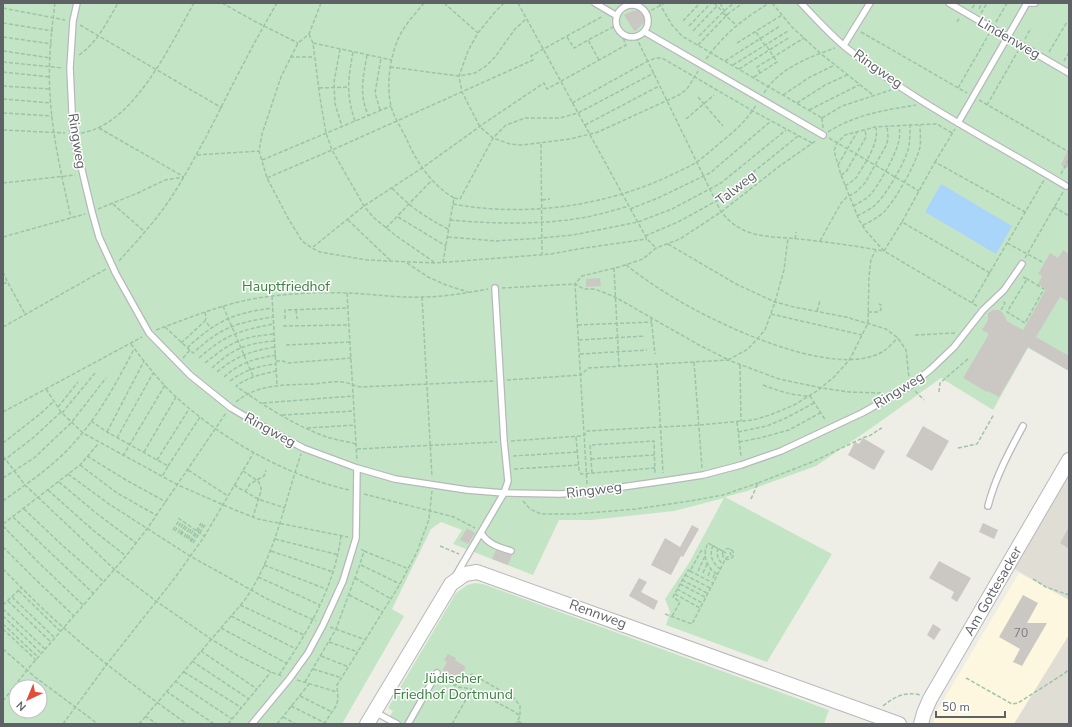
<svg xmlns="http://www.w3.org/2000/svg" width="1072" height="727" font-family="'Nunito Sans',sans-serif">
	<rect width="100%" height="100%" fill="#efeee6"/>
	<path fill="#fcf7de" d="M1019 573 1069 600V635L1014 724H934V717L935 714Z"/>
	<path fill="#dfddd4" d="M1069 474V600L1009 566Z
		M1069 635V724H1014Z"/>
	<path fill="#c4e5c5" fill-rule="evenodd" d="M3 3H1069V371L1028 348 993 410 941 378 877 424 816 466 747 491 725 497 832 554 767 662 666 625 670 612 665 599 689 563 724 498 674 511 592 520H559L533 575 453 544 462 530 441 522 431 529 392 609 404 616 342 724H3ZM16 687H40V711H16Z
		M475 583 483 584 829 710 824 724H385L393 711 388 708 456 593 467 585Z"/>
	<path fill="#aad5fb" d="M941 184 1012 226 996 254 925 212Z"/>
	<path fill="#cbc8c4" d="M640 10 645 16V21L637 30 634 31 624 15 632 11Z
		M1069 147V167L1065 168 1061 165Z
		M1063 250 1069 254V302L1060 297 1036 337 1069 356V371L1028 347 999 397 988 391 987 392 963 378 989 334 982 330 988 320V313L993 310H999L1003 313 1007 321 1023 330 1046 289 1038 284 1042 276 1038 274 1050 253 1058 258Z
		M600 278 601 286 586 287V279Z
		M923 426 949 441 932 471 906 456Z
		M863 438 885 451 874 470 848 455 855 442 859 444Z
		M983 523 998 530 994 539 979 532Z
		M692 525 699 529 683 557 681 556 671 575 651 565 665 538 680 547Z
		M1069 527V549L1060 543Z
		M467 528 475 533 468 544 460 540Z
		M496 550 512 555 508 565 492 559Z
		M939 561 971 578 957 602 951 598 954 592 929 578Z
		M639 578 647 582 641 592 658 601 654 610 629 596Z
		M1023 595 1038 603 1027 623H1047L1022 666 1013 662 1020 649 999 637Z
		M933 624 941 629 934 640 927 635Z
		M448 654 456 658 455 660 466 667 457 683 441 673 447 662 444 660Z"/>
	<g fill="none" stroke-linecap="round" stroke-linejoin="round">
		<g stroke="#b6b8bc" stroke-width="8">
			<path id="service" d="M77 3 73 21 70 68 73 133 92 212 99 237 116 274 149 333 190 375 231 408 253 421 303 448 357 468 395 479 467 490 504 493 560 494 587 492 664 481 703 475 741 465 781 451 862 413 910 386 931 369 954 347 983 310 1004 290 1022 264
				M595 3 617 16
				M801 3C815 18 829 33 844 46 912 101 992 141 1066 186
				M949 3 1069 73
				M1029 3H1035
				M616 21a16 16 0 1 1 32 0a16 16 0 1 1-32 0Z
				M645 32 823 135
				M844 45 870 3
				M958 123 1027 3
				M988 506C995 478 1009 452 1023 426
				M481 533C488 544 498 547 511 551
				M456 575 504 493 508 481 504 441 495 288
				M375 712 397 724
				M252 724 290 678 308 653 323 625 343 581 356 538 357 468
				M408 724 437 673"/>
		</g>
		<g stroke="#b6b8bc" stroke-width="16">
			<path id="tertiary" d="M367 724 451 584 465 574 477 572 899 724
				M921 724 924 713 930 699 1069 460"/>
		</g>
		<path stroke="#9cc4a9" stroke-width="1.5" stroke-dasharray="4 2" stroke-linecap="butt" d="M55 3C51 33 48 64 50 94 52 136 62 177 71 218
			M222 3 256 22 298 43
			M321 3 309 34 298 43 281 77 262 134 259 151 267 178 288 218 302 241 312 248 320 252 367 260 435 263 551 254 578 249 647 239
			M424 3C416 13 406 23 400 35 390 55 386 84 391 106 394 118 402 129 407 140 417 163 432 185 454 198L443 262
			M444 3 478 33
			M504 3 495 12 478 33 468 51 459 76 462 92 480 127 493 138 510 144 522 145 570 139 598 132 679 95 687 89 698 71
			M518 3 647 239 656 248
			M624 3 625 7
			M659 3 672 25 682 36 822 118
			M714 3 723 12
			M720 3 727 16
			M772 3 792 27 820 53 873 95
			M3 8 65 20
			M972 8 976 3
			M979 9 982 3
			M646 13 665 3
			M723 13 736 25
			M981 13 987 3
			M683 21 700 3
			M957 22 960 17
			M996 22 1007 3
			M3 23 53 31
			M80 25 222 108
			M689 26 711 3
			M693 31 717 6
			M861 32 967 93
			M309 34 313 43 320 98 326 133 332 150 364 206 373 217 395 235 434 262
			M699 36 725 10 734 3
			M3 37 52 44
			M567 37 574 48 588 40
			M636 37 721 212C729 221 737 228 748 232 764 238 782 237 799 239 828 242 856 246 884 251
			M1025 39 1031 28
			M313 43 392 60
			M737 43 782 15
			M698 45 729 13 743 3
			M340 49 334 82 335 104 342 126
			M3 51 51 58
			M353 52C348 79 346 95 355 121
			M1049 52 1067 22 1069 23
			M79 55C97 43 107 22 118 3
			M367 55C363 78 359 93 368 115
			M290 57H314
			M706 59C725 33 742 20 769 3
			M599 60 588 40 617 25
			M725 61 780 26
			M1064 61 1069 52
			M3 62 63 68
			M733 65 788 31
			M390 67 459 76 475 73 486 66 495 57 515 29 526 19
			M739 69 790 37
			M3 72 50 77
			M760 73 757 67 804 38
			M754 77 777 62 766 45 763 43 756 32
			M3 86 50 89
			M319 88 349 87
			M958 88 989 34
			M764 93C778 69 809 57 835 48
			M783 95 810 77 835 65
			M698 97 723 126
			M3 99 51 103
			M979 100 1069 152
			M572 103 648 61 656 58H662L753 111 812 143
			M797 103 825 85 847 75
			M987 105 1018 51
			M380 110 375 93 381 58
			M809 110 859 85
			M3 113 52 116
			M822 118 842 106 891 90
			M822 118 823 128
			M686 119 714 95
			M585 125 659 86
			M99 128 184 177
			M3 130 65 133
			M828 132C854 115 885 110 916 105
			M81 133C134 125 170 45 194 3
			M952 133 937 124 910 125 875 127 845 135 837 143 834 151 841 175 859 220 866 231 884 251 972 303
			M829 138 919 191
			M541 144 542 254
			M197 155 259 151
			M262 160 391 106
			M935 162 955 129
			M838 165 857 132
			M1061 174 1069 159
			M841 175 846 172 866 137 865 129
			M267 178 332 150 533 60 531 56 603 16
			M3 183 75 175
			M845 186 851 182 856 178C864 164 879 145 876 128
			M392 188C410 207 425 217 448 229
			M454 198 460 199 493 138 506 125 525 118H560L578 113 654 73
			M542 200 550 199
			M113 204 145 232
			M453 204C523 217 600 207 665 178 675 173 687 168 697 162 705 156 713 149 721 142 734 132 748 119 756 105
			M853 206C859 203 864 200 869 196 878 187 895 156 898 144 900 138 900 132 899 125
			M1054 207 1069 216
			M98 209 138 193 165 180 184 177
			M630 209 658 198 710 173 771 121
			M857 216C863 213 869 210 874 206 885 197 904 164 908 150 910 142 910 133 910 125
			M398 217 446 246
			M348 220 391 261
			M450 220C495 224 543 225 587 217 601 214 615 210 629 206
			M863 225C870 222 877 218 884 212 896 199 916 164 920 147 921 140 920 132 920 125
			M386 228 432 180
			M645 236 678 222 720 199 798 136
			M3 237 85 214
			M448 237 496 241 542 238 573 235 638 222 672 209 721 183 786 130
			M795 239 796 232
			M820 241 841 203 847 197 856 192 865 183 887 144 888 137 887 126
			M1007 243 1044 263
			M668 244 736 284 775 302 794 307 846 317 886 329 898 338 906 350 909 378
			M313 247 364 206 422 168 486 122 544 83 547 89 626 45 621 33
			M884 251 902 222
			M1025 258 1063 192
			M119 261C135 243 152 225 166 205 181 184 193 160 206 137 229 92 251 47 277 3
			M407 263 428 277 446 285 468 292
			M626 265C638 274 650 283 663 291 707 320 832 381 882 352 888 349 893 342 898 338
			M614 268 619 366
			M3 272 7 281 25 314
			M990 273 902 222 935 162 1025 212
			M1023 277 1027 279 1007 312 1025 323 1044 289 1027 279
			M3 284 7 282
			M502 288 575 284 584 289H595L615 297 699 345 727 359
			M347 293 357 461
			M272 296 277 385
			M422 297 432 477
			M223 306 253 376
			M977 306 972 303 1044 180
			M296 310 297 319
			M1001 310 1005 303 1002 301
			M817 311 820 300
			M205 312 206 318 205 321 211 328
			M868 312H878L881 310V305L879 304
			M771 314 862 335
			M651 317 655 354
			M285 319V310L348 308
			M578 325 652 322
			M283 326 349 325
			M3 327 106 269
			M165 327 193 353C222 327 235 323 273 317
			M156 330C194 316 232 300 273 296 298 293 324 292 349 293 373 294 397 298 422 297 444 297 466 293 488 289
			M915 335 955 333
			M579 340 645 336
			M181 343 205 321
			M131 344C148 367 167 391 190 409 234 446 292 477 349 490
			M286 345 350 342
			M187 348C216 321 233 313 273 308
			M580 354 647 350
			M183 358 190 350
			M199 358C225 335 240 330 274 324
			M728 360 748 349 765 330 775 302 784 270 788 238
			M276 361H283L288 363 351 358
			M694 362 702 468
			M205 363C231 342 241 337 274 334
			M657 364 663 473
			M740 365 741 421
			M212 368C234 348 245 344 274 341
			M277 371C261 374 249 377 236 386 263 405 292 424 324 436 334 440 346 441 356 444
			M217 372C236 356 251 351 275 347
			M224 377C241 362 254 359 276 355
			M507 380 581 375 588 368 728 360 779 379 822 388 849 392 881 393
			M230 381C245 370 258 366 276 364
			M763 385C779 391 793 396 810 396L826 421
			M46 389 61 412 83 433 178 485 235 510 258 519 348 537
			M915 391 924 400
			M939 392 940 383 969 358
			M236 402C258 383 288 385 315 384 324 383 334 381 343 382 349 383 355 386 361 387L494 381
			M263 403 353 396
			M58 407 78 382
			M3 412 142 337
			M62 413 95 373
			M282 415 354 411
			M91 421 107 432 168 466 162 477
			M737 422 741 457
			M307 428 355 425
			M107 432 144 361
			M738 432 767 426 786 418 814 403
			M576 437 579 470 581 474 655 468
			M117 438 153 373
			M511 441 580 436 585 435 587 431 699 425 753 420 770 415 794 405 817 391 834 377 850 359 868 323 869 276 871 259 876 250
			M739 442 760 438 789 430 820 413
			M3 443 40 414 54 401
			M958 448 977 444 994 414
			M357 449 497 442
			M144 452 176 397
			M3 456 25 485 114 569 156 601 211 639 237 655 271 672 282 676
			M87 456 126 480 166 502
			M123 456 165 385
			M513 456 577 452
			M591 459 654 455
			M157 460 189 409
			M3 461 34 437 61 412
			M80 465 117 493 156 515
			M168 466 200 417
			M514 469 578 465
			M188 470 228 496
			M243 471 258 481 261 486V491L253 517
			M592 473 590 445 654 441 655 474
			M68 474 109 504 190 556 271 601 316 621
			M3 478 34 458 71 423 106 378
			M59 482 96 513 136 543
			M587 484 575 284 582 276 619 267 643 259 656 248 680 239 721 212 781 165 817 140
			M234 485 258 499 285 508
			M48 490 94 531 126 556
			M245 492 250 484 264 476 266 470
			M364 494 454 517 475 528
			M751 499 758 483 812 462 865 437C872 436 875 431 882 428
			M3 501C22 487 42 474 59 458 92 428 114 388 134 349
			M523 501 530 509 541 514H574L636 509 690 501 723 495 758 483
			M24 509 62 545 103 581
			M13 517 93 593
			M178 518 204 536
			M3 524 80 465 99 443
			M3 526 37 561 83 605
			M173 530 180 519
			M175 531 182 521
			M178 533 184 522
			M180 534 186 524
			M181 535 188 525
			M184 537 190 527
			M186 538 192 528
			M188 539 194 529
			M275 539 339 555
			M190 541 201 523
			M191 542 203 524
			M193 543 205 525
			M713 545C709 556 712 562 720 569
			M440 546 459 554
			M3 547 33 577 74 616
			M718 548C716 555 718 560 723 564
			M722.5 554a5.5 5.5 0 1 1 11 0a5.5 5.5 0 1 1-11 0Z
			M271 551 333 572
			M364 551 409 569
			M264 565 326 589
			M361 565 400 584
			M3 569C23 589 43 610 64 628 103 663 145 694 187 724
			M690 571 713 583
			M698 571 705 556
			M703 573 707 564
			M717 574C706 567 702 555 708 543L726 553
			M685 575 710 588
			M708 576 711 569
			M258 577 320 605
			M355 578 391 599
			M713 578 715 573
			M1033 579 1046 587 1069 595
			M682 580 707 593
			M680 584 705 597
			M677 589 702 603
			M19 591 60 631
			M675 594 700 608
			M349 595 383 612
			M12 597 55 638
			M8 601 51 642
			M3 605 22 587
			M240 605 304 635
			M3 609 45 649
			M665 614 692 624 726 558 731 555 730 552 731 549
			M3 616 41 653
			M231 616 296 649
			M672 616 680 602 673 597 688 570 690 571 701 551 705 550
			M3 624 38 657
			M330 627 366 640
			M221 628 286 663
			M3 629 36 660
			M329 642 358 652
			M3 649 35 677 98 724
			M201 651 257 689
			M321 656 349 667
			M192 661 249 699
			M313 669 342 678
			M184 672 242 708
			M279 675C307 633 335 587 341 535
			M966 678 1012 704 1018 703 1065 673 1069 669
			M442 679 458 687 472 689
			M297 680 337 692
			M175 681 232 719
			M305 682 336 629 360 564 364 551 361 549
			M455 685 472 674 515 699 520 706V715
			M166 691 214 724
			M300 696 332 712
			M3 701 27 670 126 556 147 529 226 413
			M291 706 325 723
			M883 706C894 697 905 691 920 695
			M145 716 157 724
			M283 717 296 724
			M518 721 523 724
			M63 724 107 664 174 579 204 537 254 452
			M139 724 244 601C275 557 284 504 301 454
			M228 724 271 672
			M277 724 309 684
			M324 724 336 706 338 699 337 685 400 584 417 552 429 519 432 491
			M452 724 472 689 515 712 520 716 516 724"/>
		<use href="#service" stroke="#fff" stroke-width="5.5"/>
		<use href="#tertiary" stroke="#fff" stroke-width="14"/>
	</g>
	<g text-anchor="middle" dominant-baseline="central" stroke-width="3" stroke-linejoin="round" paint-order="stroke">
		<g font-size="12" fill="#797b7e">
			<text x="1021" y="633">70</text>
		</g>
		<g font-size="14" fill="#5e6166" stroke="#fff">
			<text transform="translate(1009 38) rotate(30)">Lindenweg</text>
			<text transform="translate(878 69) rotate(35)">Ringweg</text>
			<text transform="translate(77 141) rotate(81)">Ringweg</text>
			<text transform="translate(736 188) rotate(-38)">Talweg</text>
			<text transform="translate(899 390) rotate(-32)">Ringweg</text>
			<text transform="translate(270 430) rotate(29)">Ringweg</text>
			<text transform="translate(594 490) rotate(-7)">Ringweg</text>
			<text transform="translate(993 591) rotate(-60)">Am Gottesacker</text>
			<text transform="translate(598 614) rotate(20)">Rennweg</text>
		</g>
		<g font-size="14" fill="#39823f" stroke="#fff">
			<text x="286" y="286">Hauptfriedhof</text>
			<text x="453" y="678">Jüdischer<tspan x="453" dy="16">Friedhof Dortmund</tspan></text>
		</g>
	</g>
	<rect width="1072" height="727" fill="none" stroke="#5e6166" stroke-width="8"/>
	<g transform="translate(28 699) rotate(224)"><circle r="19" fill="#ffffff" stroke="#bfc0c2"/>
	<path d="M0-3L7 15L0 10L-7 15Z" fill="#e24d3a"/>
	<text y="-6" font-size="11" font-weight="bold" text-anchor="middle" fill="#5e6166">N</text>
	</g>
	<path d="M936 711v6h69v-6" fill="none" stroke="#5e6166" stroke-width="2"/>
	<text x="942" y="711" font-size="12" fill="#5e6166" stroke="#ffffff" stroke-width="3" paint-order="stroke">50 m</text>
</svg>
